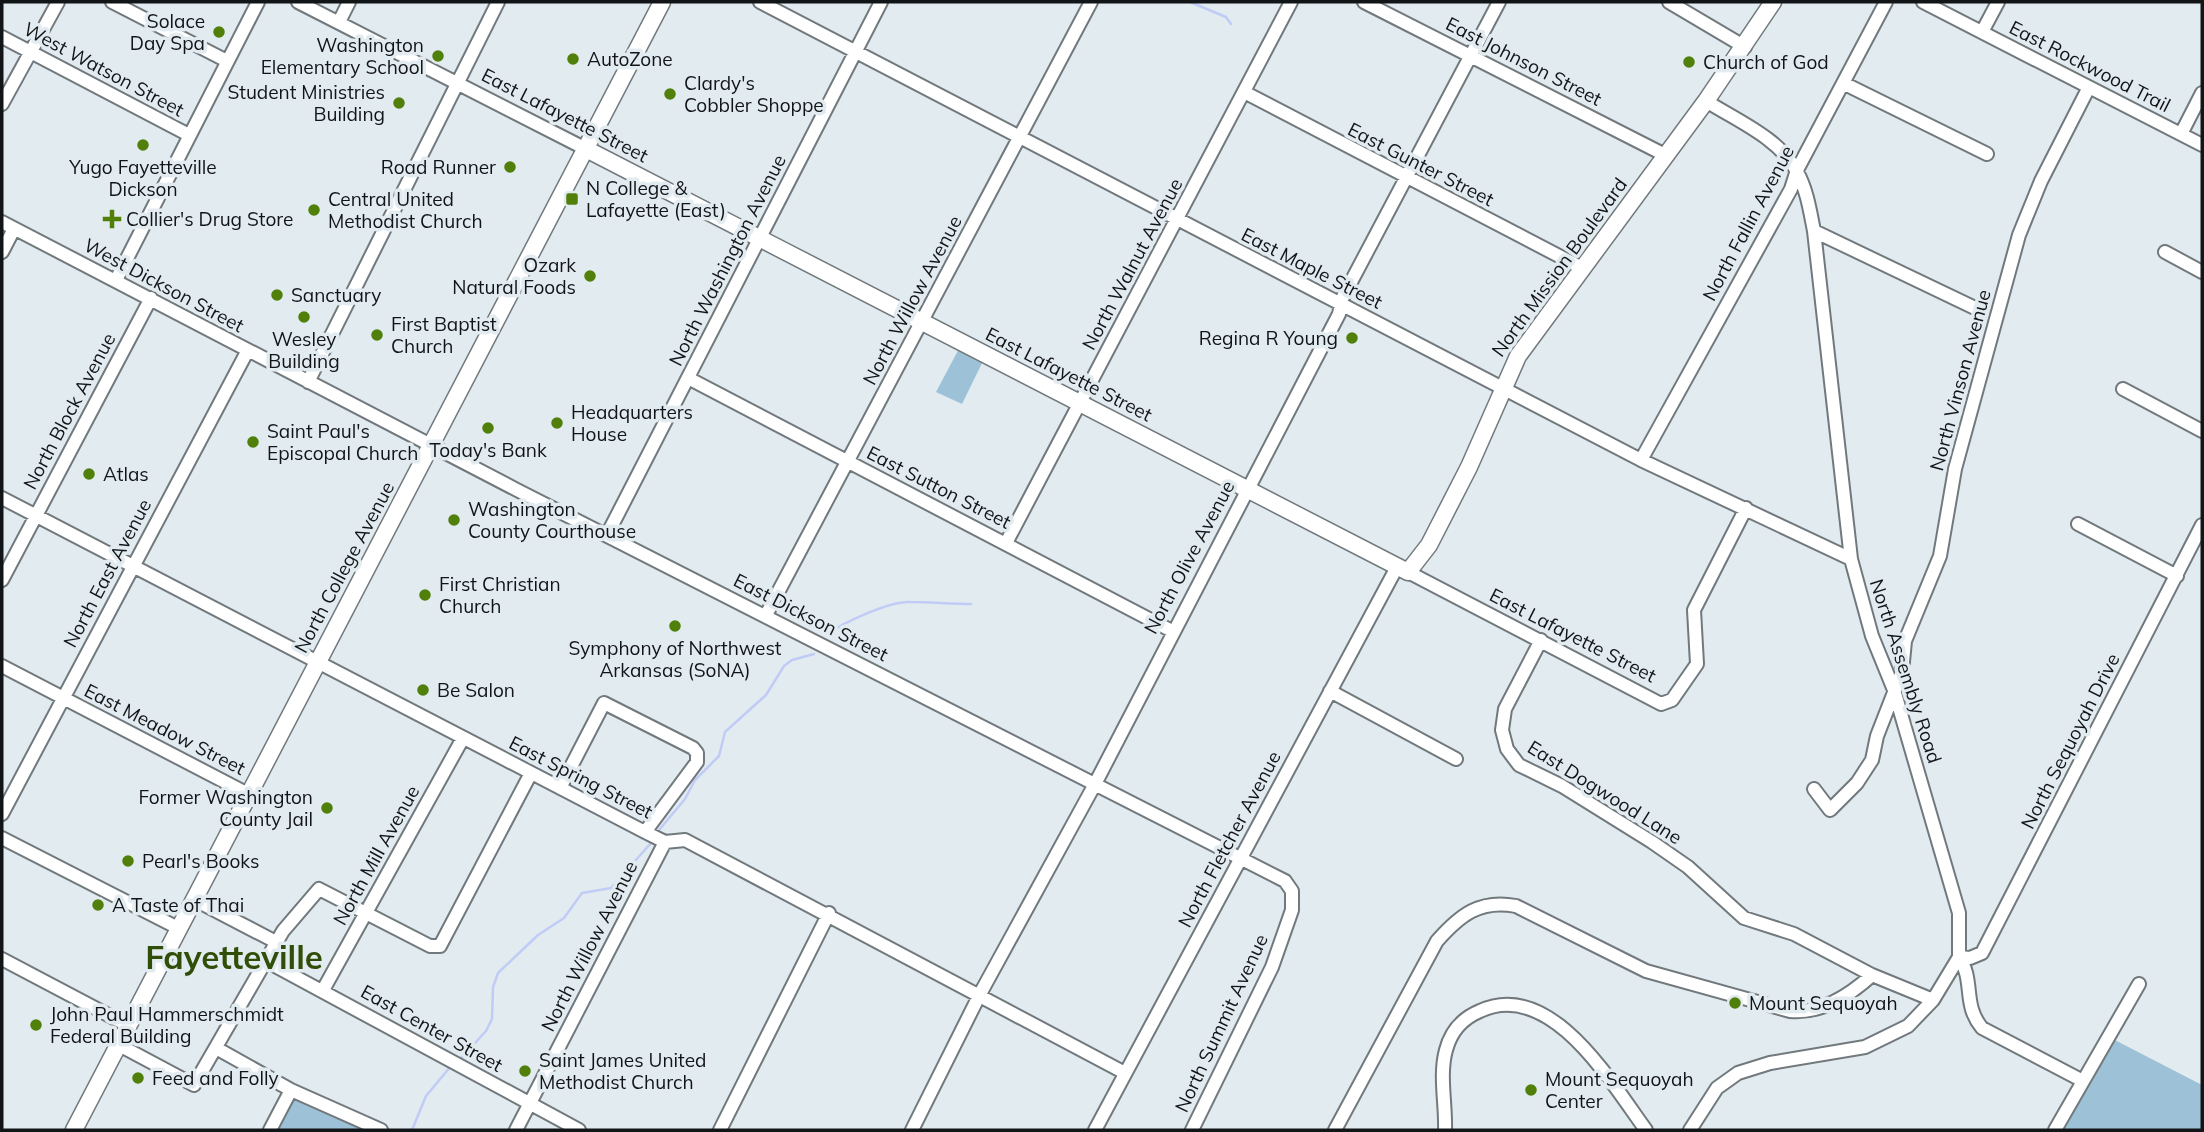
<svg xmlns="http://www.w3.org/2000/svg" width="2204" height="1132" font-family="Mulish,sans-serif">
	<rect width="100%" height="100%" fill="#e2ebf0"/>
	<path fill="#9dc2d7" d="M962 343 986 355 962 404 936 392Z
		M2109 1037 2202 1085V1130H2055Z
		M291 1090 381 1130H270Z"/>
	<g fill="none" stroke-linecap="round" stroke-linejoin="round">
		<path stroke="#c1ccf6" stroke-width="2.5" d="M1190 2 1226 17 1231 24
			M828 634C844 622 890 601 910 602 930 602 951 604 971 604
			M659 830 685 799 695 780 719 756 725 732 766 695 784 666 792 660 814 654
			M462 1057 486 1031 492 1019 493 987 498 973 538 935 564 918 582 893 611 888 651 843
			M412 1130 426 1096 451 1066"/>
		<g stroke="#71797d" stroke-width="16">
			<path id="minor" d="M112 2 227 61
				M298 2 586 149
				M760 2 1641 460 1851 559
				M1364 2 1665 155
				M1669 2 1745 47
				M1923 2 2202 145
				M339 22 349 2
				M1982 32 1998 2
				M2 37 189 135
				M1845 84 1987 154
				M1244 92 1582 268
				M2 104 58 2
				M2181 134 2202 93
				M2 222 517 490 1285 881 1292 891V910L1272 967 1192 1130
				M1814 231 1977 309
				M2 252 14 229
				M2165 252 2202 272
				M116 280 258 2
				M688 378 1172 631
				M308 382 498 2
				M2123 389 2202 431
				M1641 460 1791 189 1797 170 1886 2
				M2 498 645 832 665 842 685 840 1125 1073
				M2078 524 2177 576
				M607 535 881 2
				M1006 543 1291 2
				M1408 572 1661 704 1672 700 1697 664 1694 610 1746 508
				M2 580 151 298
				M766 615 1091 2
				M1541 640 1505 709 1502 730 1507 749 1519 765 1562 786 1652 842 1688 867 1744 918 1794 934 1872 975 1933 1000
				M2 666 250 795
				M1330 691 1456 759
				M560 788 604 703 693 748 697 753V762L645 832
				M1814 789 1830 810 1857 783 1872 760 1877 736 1902 672 1905 641 1940 556 1955 469 2019 235 2041 181 2089 87
				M2 814 248 350
				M2 838 180 929
				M195 900 276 942
				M1959 957 1970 958 1982 953 2202 525
				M1959 957C1975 981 1962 1004 1982 1028L2083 1081
				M2 959 129 1026
				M266 961 579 1130
				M323 990 463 738
				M119 1045 194 1085 283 931 319 889 430 946H440L531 773
				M216 1048 291 1090 381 1130
				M270 1130 291 1090
				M516 1130 665 842
				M720 1130 829 913
				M912 1130 980 994 1095 784 1339 314 1342 299 1499 2
				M1095 1130 1397 567
				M1335 1130 1437 941C1460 915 1480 899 1516 906L1646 971 1790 1011C1821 1014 1850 995 1872 975
				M1445 1130C1446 1104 1439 1075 1446 1050 1451 1031 1463 1018 1480 1011 1551 978 1612 1084 1646 1130
				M1690 1130 1717 1088 1738 1073 1770 1063 1865 1047 1908 1026 1933 1000 1959 957V913L1894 690 1872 636 1851 559 1814 231C1810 211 1807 190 1797 172 1781 139 1736 120 1706 101
				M2055 1130 2139 984"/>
		</g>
		<g stroke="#71797d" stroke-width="19">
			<path id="major" d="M586 149 1408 572 1429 545 1469 467 1518 356 1706 101 1773 2
				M74 1130 662 2"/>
		</g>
		<use href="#minor" stroke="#fff" stroke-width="12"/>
		<use href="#major" stroke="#fff" stroke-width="16"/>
	</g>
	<g fill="#507f0a" stroke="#e2ebf0" stroke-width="2.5">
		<circle cx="219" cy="32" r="7"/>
		<circle cx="438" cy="56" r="7"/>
		<circle cx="573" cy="59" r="7"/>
		<circle cx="1689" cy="62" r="7"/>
		<circle cx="670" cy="94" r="7"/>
		<circle cx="399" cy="103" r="7"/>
		<circle cx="143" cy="145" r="7"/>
		<circle cx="510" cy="167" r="7"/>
		<rect x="565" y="192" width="14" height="14" rx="3.5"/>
		<circle cx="314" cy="210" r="7"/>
		<path d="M108.5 208.5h7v7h7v7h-7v7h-7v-7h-7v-7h7z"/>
		<circle cx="590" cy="276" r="7"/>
		<circle cx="277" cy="295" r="7"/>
		<circle cx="304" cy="317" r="7"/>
		<circle cx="377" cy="335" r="7"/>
		<circle cx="1352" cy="338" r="7"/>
		<circle cx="557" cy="423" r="7"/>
		<circle cx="488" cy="428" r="7"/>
		<circle cx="253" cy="442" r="7"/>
		<circle cx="89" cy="474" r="7"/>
		<circle cx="454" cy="520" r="7"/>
		<circle cx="425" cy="595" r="7"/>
		<circle cx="675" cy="626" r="7"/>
		<circle cx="423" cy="690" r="7"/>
		<circle cx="327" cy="808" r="7"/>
		<circle cx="128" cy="861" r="7"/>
		<circle cx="98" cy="905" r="7"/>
		<circle cx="1735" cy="1003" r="7"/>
		<circle cx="36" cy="1025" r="7"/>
		<circle cx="525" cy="1071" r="7"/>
		<circle cx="138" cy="1078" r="7"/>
		<circle cx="1531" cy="1090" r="7"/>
	</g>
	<g text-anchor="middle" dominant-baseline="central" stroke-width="7" stroke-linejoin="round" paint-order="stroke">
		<g font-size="19" fill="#121517" stroke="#e2ebf0" text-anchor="start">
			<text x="205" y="21" text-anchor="end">Solace<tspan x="205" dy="22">Day Spa</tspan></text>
			<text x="424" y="45" text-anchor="end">Washington<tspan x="424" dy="22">Elementary School</tspan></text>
			<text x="587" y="59">AutoZone</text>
			<text x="1703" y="62">Church of God</text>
			<text x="684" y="83">Clardy's<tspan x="684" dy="22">Cobbler Shoppe</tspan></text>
			<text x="385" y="92" text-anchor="end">Student Ministries<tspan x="385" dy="22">Building</tspan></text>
			<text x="143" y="167" text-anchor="middle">Yugo Fayetteville<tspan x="143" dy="22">Dickson</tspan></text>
			<text x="496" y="167" text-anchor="end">Road Runner</text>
			<text x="586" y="188">N College &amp;<tspan x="586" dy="22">Lafayette (East)</tspan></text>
			<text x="328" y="199">Central United<tspan x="328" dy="22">Methodist Church</tspan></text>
			<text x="126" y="219">Collier's Drug Store</text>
			<text x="576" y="265" text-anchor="end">Ozark<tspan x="576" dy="22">Natural Foods</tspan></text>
			<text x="291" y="295">Sanctuary</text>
			<text x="391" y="324">First Baptist<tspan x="391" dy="22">Church</tspan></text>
			<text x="1338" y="338" text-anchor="end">Regina R Young</text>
			<text x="304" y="339" text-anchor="middle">Wesley<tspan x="304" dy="22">Building</tspan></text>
			<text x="571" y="412">Headquarters<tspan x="571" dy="22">House</tspan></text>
			<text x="267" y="431">Saint Paul's<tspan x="267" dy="22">Episcopal Church</tspan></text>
			<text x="488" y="450" text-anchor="middle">Today's Bank</text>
			<text x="103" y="474">Atlas</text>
			<text x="468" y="509">Washington<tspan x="468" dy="22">County Courthouse</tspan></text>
			<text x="439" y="584">First Christian<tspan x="439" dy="22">Church</tspan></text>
			<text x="675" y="648" text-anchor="middle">Symphony of Northwest<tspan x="675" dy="22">Arkansas (SoNA)</tspan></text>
			<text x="437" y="690">Be Salon</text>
			<text x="313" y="797" text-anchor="end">Former Washington<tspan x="313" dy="22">County Jail</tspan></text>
			<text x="142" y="861">Pearl's Books</text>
			<text x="112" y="905">A Taste of Thai</text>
			<text x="1749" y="1003">Mount Sequoyah</text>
			<text x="50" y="1014">John Paul Hammerschmidt<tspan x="50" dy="22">Federal Building</tspan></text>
			<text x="539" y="1060">Saint James United<tspan x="539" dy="22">Methodist Church</tspan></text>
			<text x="152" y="1078">Feed and Folly</text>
			<text x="1545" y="1079">Mount Sequoyah<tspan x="1545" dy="22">Center</tspan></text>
		</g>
		<g font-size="19" fill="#121517" stroke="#e2ebf0">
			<text transform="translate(1524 61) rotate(27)">East Johnson Street</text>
			<text transform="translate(2090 66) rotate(27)">East Rockwood Trail</text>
			<text transform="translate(104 69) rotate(28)">West Watson Street</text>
			<text transform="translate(565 115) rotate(27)">East Lafayette Street</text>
			<text transform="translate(1421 164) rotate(27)">East Gunter Street</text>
			<text transform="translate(1748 223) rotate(-62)">North Fallin Avenue</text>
			<text transform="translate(727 260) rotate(-63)">North Washington Avenue</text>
			<text transform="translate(1132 264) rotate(-62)">North Walnut Avenue</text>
			<text transform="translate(1559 267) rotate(-54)">North Mission Boulevard</text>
			<text transform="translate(1312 268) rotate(27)">East Maple Street</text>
			<text transform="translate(164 285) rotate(28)">West Dickson Street</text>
			<text transform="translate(912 300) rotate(-62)">North Willow Avenue</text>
			<text transform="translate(1069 374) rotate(27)">East Lafayette Street</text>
			<text transform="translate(1960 380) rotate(-75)">North Vinson Avenue</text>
			<text transform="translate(69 411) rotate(-62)">North Block Avenue</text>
			<text transform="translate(939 487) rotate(27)">East Sutton Street</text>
			<text transform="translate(1189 557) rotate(-62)">North Olive Avenue</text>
			<text transform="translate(344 567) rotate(-62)">North College Avenue</text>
			<text transform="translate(107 573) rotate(-62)">North East Avenue</text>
			<text transform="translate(811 617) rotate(27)">East Dickson Street</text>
			<text transform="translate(1573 635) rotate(27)">East Lafayette Street</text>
			<text transform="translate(1906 671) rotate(72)">North Assembly Road</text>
			<text transform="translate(165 729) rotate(27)">East Meadow Street</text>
			<text transform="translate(2070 741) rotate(-63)">North Sequoyah Drive</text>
			<text transform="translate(581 777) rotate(27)">East Spring Street</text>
			<text transform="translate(1605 792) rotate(32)">East Dogwood Lane</text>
			<text transform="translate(1229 839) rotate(-62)">North Fletcher Avenue</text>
			<text transform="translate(376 855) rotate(-61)">North Mill Avenue</text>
			<text transform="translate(589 946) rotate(-63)">North Willow Avenue</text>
			<text transform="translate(1221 1023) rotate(-65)">North Summit Avenue</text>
			<text transform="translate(432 1028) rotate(29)">East Center Street</text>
		</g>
		<g font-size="33" font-weight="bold" fill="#304e07" stroke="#e2ebf0">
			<text x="234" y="956">Fayetteville</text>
		</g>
	</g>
	<rect width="2204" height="1132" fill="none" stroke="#121517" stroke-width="7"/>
</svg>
